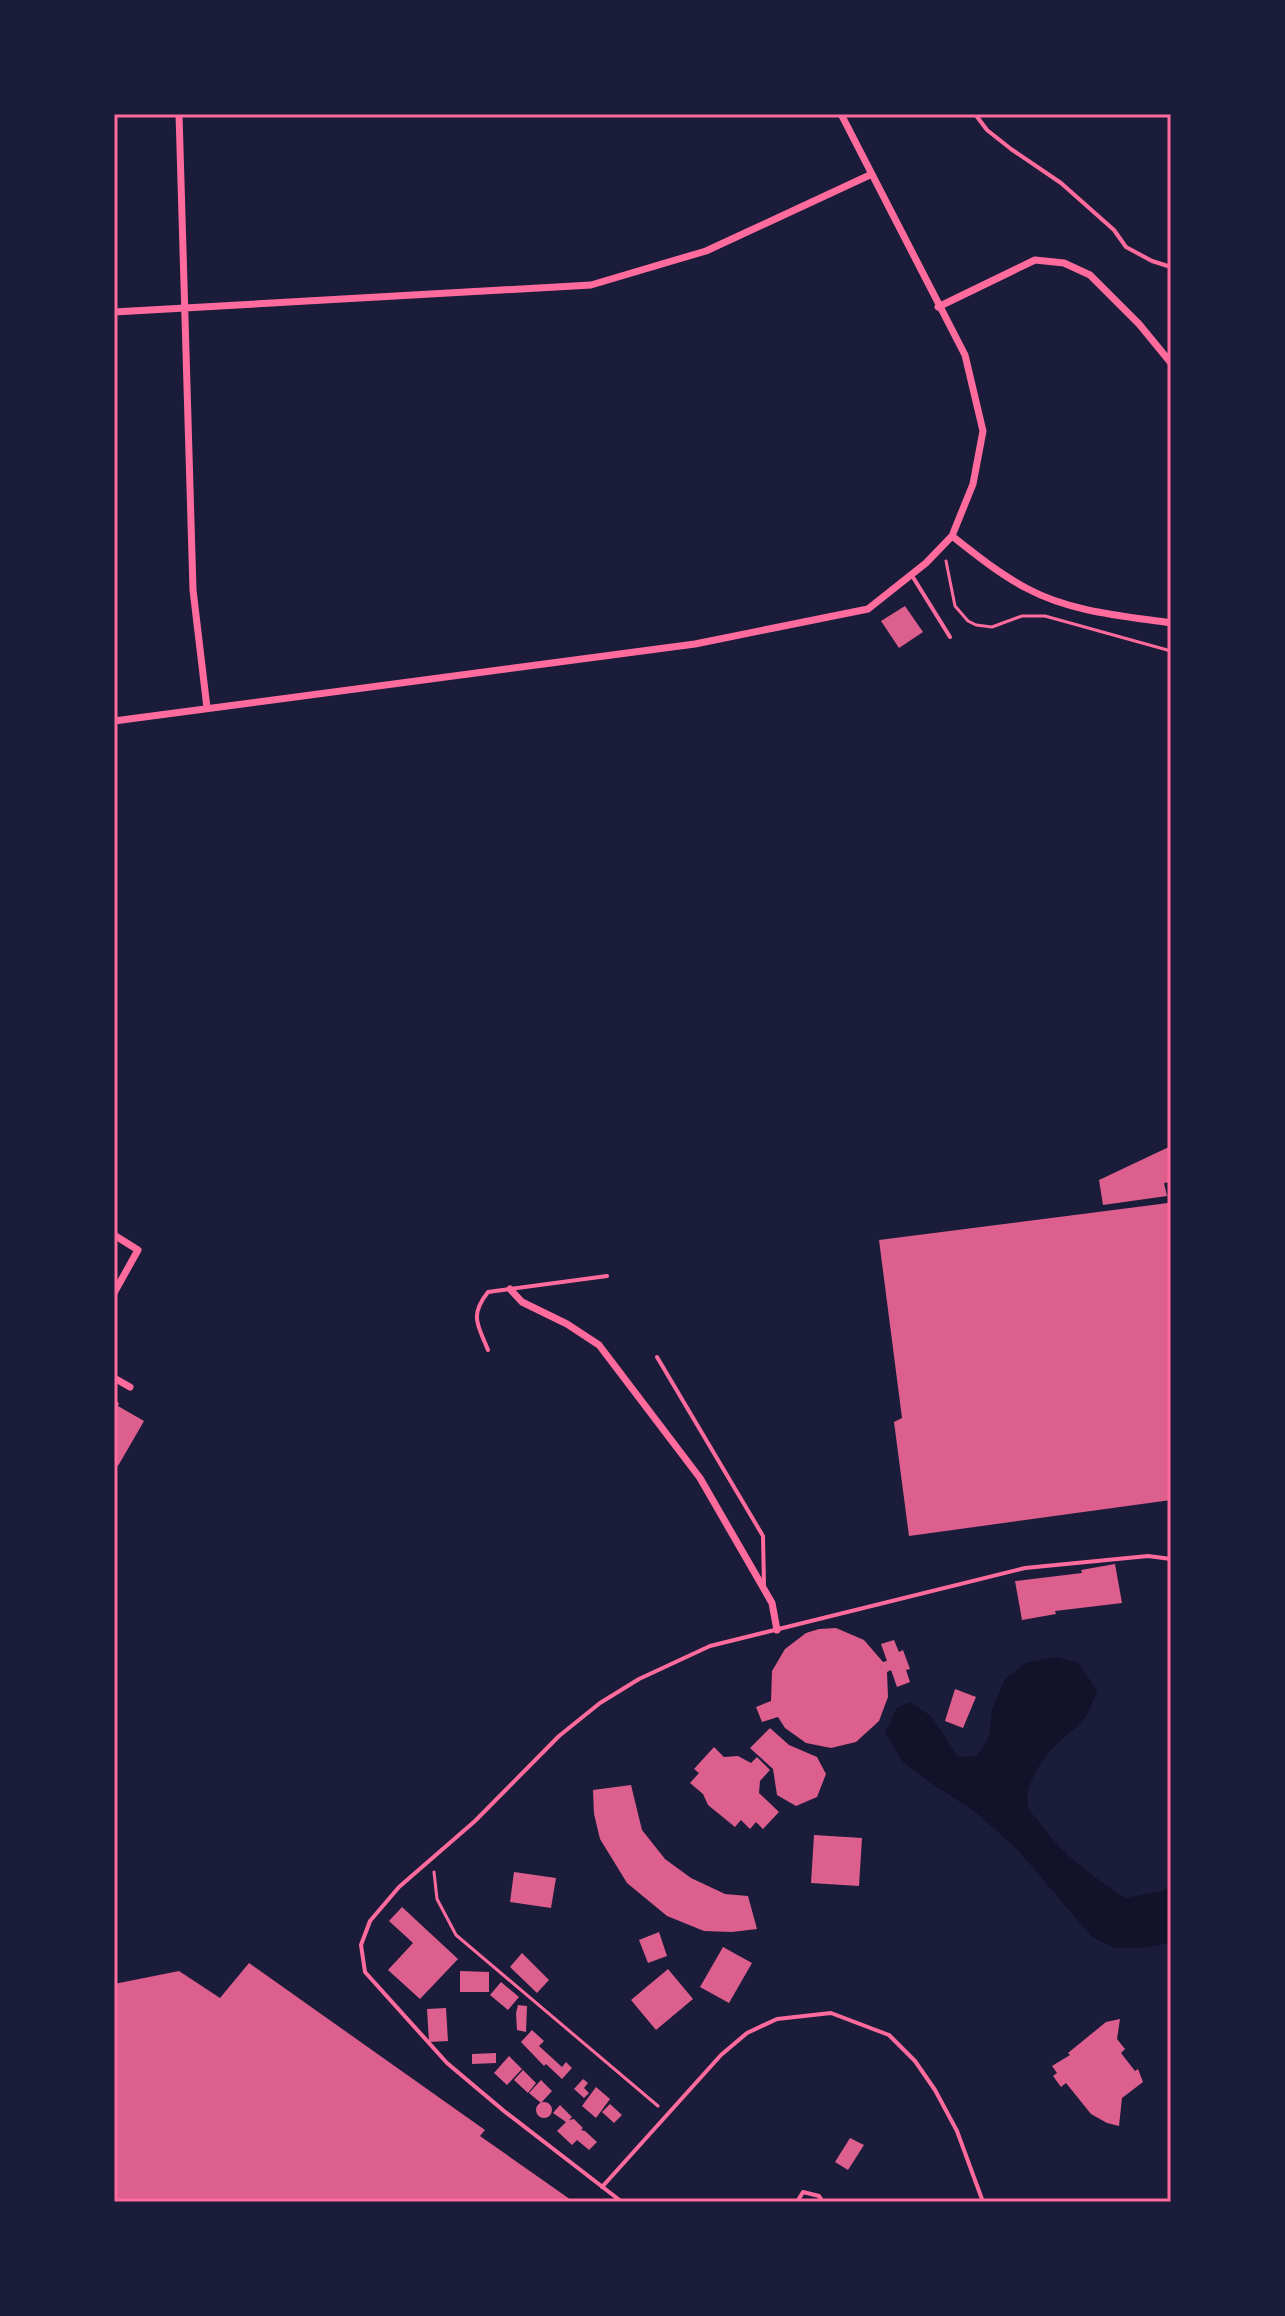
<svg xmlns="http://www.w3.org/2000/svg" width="1285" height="2316" font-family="Barlow,sans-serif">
	<rect width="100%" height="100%" fill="#1b1b3a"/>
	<path fill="#12122b" d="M1055 1657 1077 1662 1097 1690C1085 1727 1079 1722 1054 1747 1041 1761 1023 1787 1028 1807 1030 1812 1036 1818 1039 1822 1062 1855 1092 1876 1125 1898L1162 1891 1171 1885V1943L1140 1948H1115L1092 1937 1017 1849 973 1810 935 1786 903 1762 885 1733 897 1708 910 1702 931 1716 958 1757 977 1756 989 1736 992 1709 1005 1679 1026 1663Z"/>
	<path fill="#dd5f8e" d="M905 606 923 632 899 648 881 621Z
		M1171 1146V1182L1164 1183 1167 1196 1103 1205 1099 1180Z
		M1168 1203 1171 1223V1500L909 1536 894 1422 902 1418 879 1240Z
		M114 1400 119 1403 118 1406 144 1421 118 1466 114 1463Z
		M1115 1564 1122 1603 1055 1611 1056 1614 1022 1620 1015 1581 1082 1573 1081 1570Z
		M836 1628 864 1640 883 1662 887 1661 881 1644 894 1640 899 1652 903 1650 910 1669 906 1670 910 1682 897 1687 891 1670 887 1672 888 1697 879 1721 856 1742 831 1748 806 1743 785 1728 778 1717 762 1722 756 1707 771 1701 772 1671 785 1649 806 1633 819 1629Z
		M955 1689 976 1697 963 1728 945 1721Z
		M770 1728 789 1745 817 1757 826 1774 817 1797 796 1806 777 1795 773 1769 750 1748Z
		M714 1747 724 1757 738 1756 751 1763 757 1757 770 1770 760 1781 759 1793 779 1812 763 1829 756 1822 750 1829 741 1820 735 1827 708 1805 703 1794 690 1783 699 1773 694 1769Z
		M631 1785 642 1830 665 1859 691 1878 725 1894 748 1896 757 1929 732 1932 704 1931 667 1916 627 1883 600 1839 594 1814 593 1790Z
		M814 1835 862 1838 859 1886 811 1883Z
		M514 1872 556 1878 551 1908 510 1902Z
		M402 1907 458 1959 420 1999 388 1970 413 1943 389 1921Z
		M659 1932 667 1956 648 1963 639 1940Z
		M723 1947 752 1963 729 2003 700 1987Z
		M522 1953 549 1980 537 1993 510 1967Z
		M249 1963 485 2130 480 2136 574 2202H114V1984L179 1971 220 1998Z
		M668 1969 693 1999 656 2030 631 2000Z
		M460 1971 489 1972V1992H460Z
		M501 1982 519 1997 508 2010 490 1995Z
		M518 2005 527 2006 526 2032 517 2030 516 2013Z
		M446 2008 448 2041 429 2042 427 2009Z
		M1120 2019 1117 2039 1125 2049 1121 2053 1135 2071 1138 2069 1143 2082 1122 2098 1119 2126 1107 2123 1091 2114 1066 2083 1061 2087 1053 2076 1057 2073 1052 2066 1070 2055 1068 2053 1106 2022Z
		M532 2030 544 2041 539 2046 551 2057 562 2067 566 2062 572 2068 562 2079 546 2064 544 2066 521 2042Z
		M496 2053V2063L472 2064V2054Z
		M509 2056 522 2069 507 2085 494 2073Z
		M523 2070 536 2083 528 2093 514 2080Z
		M583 2079 588 2083 584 2088 589 2093 584 2098 574 2089Z
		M541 2080 552 2091 541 2103 529 2093Z
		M596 2087 610 2099 596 2118 582 2106Z
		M536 2110a8 8 0 1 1 16 0a8 8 0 1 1-16 0Z
		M610 2104 622 2115 614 2123 602 2112Z
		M560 2105 572 2117 569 2120 574 2119 583 2128 581 2130 585 2131 597 2142 589 2150 577 2140 572 2145 557 2131 566 2122 553 2113Z
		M850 2138 864 2145 848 2170 835 2162Z"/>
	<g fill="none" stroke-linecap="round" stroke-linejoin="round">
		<path stroke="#ff6b9d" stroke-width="3" d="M946 561 955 606 968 621 976 625 992 627 1022 616H1045L1171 651
			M434 1872 437 1899 456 1935 658 2106"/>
		<path stroke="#ff6b9d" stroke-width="4" d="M975 114 987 130 1011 149 1061 183 1114 230 1126 247 1152 261 1171 267
			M911 574 950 637
			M488 1350C478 1325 469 1316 488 1292L607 1276
			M657 1357 763 1536 764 1586
			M602 2187 721 2055 747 2033 777 2019 831 2013 889 2035 915 2061 935 2090 957 2131 983 2202
			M622 2202 504 2111 447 2063 365 1972 361 1945 370 1921 399 1887 475 1821 559 1736 600 1703 639 1679 710 1646 1025 1568 1148 1556 1171 1559
			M797 2202 803 2192 819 2196 823 2202"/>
		<path stroke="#ff6b9d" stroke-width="7" d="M179 114 193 590 207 708
			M938 307 1035 260 1064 263 1090 275 1139 324 1171 363
			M114 312 591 285 706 251 872 174
			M952 536C976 555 1001 575 1028 589 1071 612 1124 616 1171 623
			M114 721 695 644 868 609 926 563 952 536 973 484 983 431 965 355 841 114
			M114 1235 138 1250 114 1293
			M510 1289 522 1302 567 1324 599 1345 700 1478 772 1603 777 1630
			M114 1378 130 1387"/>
	</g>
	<rect width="1285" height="2316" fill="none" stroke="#1b1b3a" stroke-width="232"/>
	<rect x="116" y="116" width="1053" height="2084" fill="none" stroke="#ff6b9d" stroke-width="3"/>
</svg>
